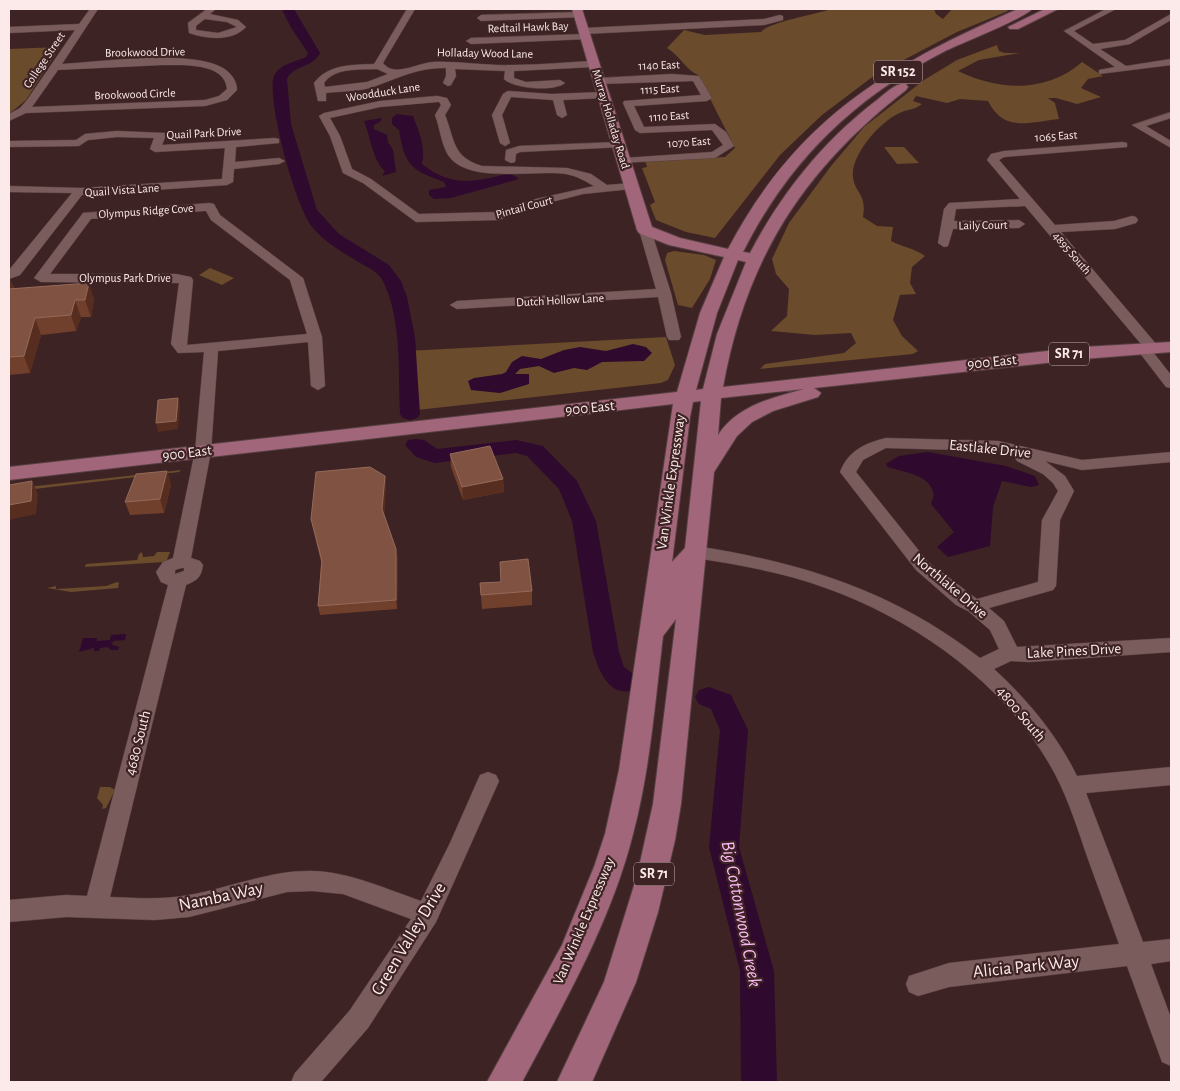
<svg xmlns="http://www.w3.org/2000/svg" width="1180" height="1091" font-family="'Alegreya Sans',sans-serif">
	<rect width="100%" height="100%" fill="#3e2324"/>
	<path fill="#6a4b2c" d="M831 9H934L936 14 943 19 952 9H1006L1008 11 957 32 875 75 822 115 780 155 715 238 686 232 656 220 650 205 655 202 642 168 647 167 645 161 725 157 735 148 698 75C685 69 680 56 667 48L684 30 705 35 761 32C766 23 817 14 831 9Z
		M997 45 999 51 1005 53H1020L979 60 958 71C999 91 1047 93 1082 62L1103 76 1088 79 1081 88 1101 97 1077 104 1056 98H1048L1055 103 1059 119C1029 122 1004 133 988 101L960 99 947 103 916 96 913 101 922 104C912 111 912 108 902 112 882 119 850 155 853 177 855 194 867 193 863 217L877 226 893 227 891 241C902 247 914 248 925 256L912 267 910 283 916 294 900 295 893 320 902 336 918 351 913 354 760 369 765 364 844 353 856 343 851 333 815 335 771 331 787 316 789 289 776 274 772 259 789 223 831 166 864 127 924 80 957 60Z
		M60 47 26 100 9 114V49Z
		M884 147H904L919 163 897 164Z
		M674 251 704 255 716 260 710 279 692 308 678 305 665 260 667 253Z
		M210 268 234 278 222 285 199 275Z
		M666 337 675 365 668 380 661 383 408 411 407 351Z
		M181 470 179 472 9 492V489Z
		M142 552 143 557 154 556 157 552H170L167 560 165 562 85 567 86 564 137 560 139 554Z
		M117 582 119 583 118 588 71 592 47 588 56 586V589L106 586Z
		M100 787H110L115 790 106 808 102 809 103 805 97 798Z"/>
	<path fill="#2f092e" d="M397 114 413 116C419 132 426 147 422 164 452 188 475 182 510 173L519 179 451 198 434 199 429 195V190L446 187 444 182C411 170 405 166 399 130L392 124V118Z
		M382 118 380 122 374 125V129L387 135 388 142 393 150 396 172 382 176 385 171C373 162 370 135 364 121Z
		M633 344 646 347 652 353 644 361 602 362 587 370 574 368 554 373 539 366 520 369 515 374H529V384L500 393 471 390 468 381 474 378 502 374 506 372 512 362 522 356 541 359 564 350 580 347 606 351Z
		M928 452 1006 466 1035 476 1039 485 1031 487 1002 481 993 507 990 546 948 557 937 547 954 532 931 504C932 500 935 496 933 492 929 474 902 472 888 467L886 464 899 456Z
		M126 634 125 640 113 641 112 645 119 647 118 650H111L108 647 100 648 99 651H94V648L79 652 83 638H97V641L110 640 111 635Z"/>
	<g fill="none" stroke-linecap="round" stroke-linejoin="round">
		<path fill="#2f092e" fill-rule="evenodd" d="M282 9H294L320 53C313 68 293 65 287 79L291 124 317 210 339 234 389 265 401 281 407 297 415 337 420 414 417 418 410 420 403 418 400 414C398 372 402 322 384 283 378 270 366 267 355 260 340 251 324 241 313 228 295 206 269 108 273 79 276 65 295 62 306 57L308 53 290 26Z
			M416 439 424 440 437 449 516 440 543 446 577 481 596 521 619 652 624 667 636 676 639 683 636 690C609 698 600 673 593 652L572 521 559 489 527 456 516 453 435 463 416 457 405 445 408 440Z
			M709 687 731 695 748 730 739 847 774 971 777 1082H741L740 971 709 847 720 730 711 709 699 704 695 697 699 690Z"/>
		<g stroke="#574042" stroke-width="1">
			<path id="minor" d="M90 9H98L62 64C101 62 189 49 223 68 231 73 237 81 237 90L227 100 205 106 26 113 9 121V114L20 108 27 100 75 30 9 33V27L79 24ZM162 65C182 65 225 62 227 89L219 96 205 100 32 107 58 70Z
				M207 9H216L210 14 238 20 246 27C232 42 207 39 189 33L188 23ZM205 19 227 22 237 27 218 33 196 30V26Z
				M407 9H415L383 63C394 78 417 63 433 62 459 61 486 66 513 65 540 65 567 62 594 61L599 64 594 67 514 71V78L526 82 560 80 565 83C554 92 514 89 504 79L505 71 455 69 456 76 451 85 448 86 443 83 446 76V68C419 67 398 78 373 87 359 92 341 91 326 93V101H318L314 83C328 64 352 65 374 64ZM377 69 388 74 367 82 325 87 324 83C335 67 360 70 377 69Z
				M1106 9H1116L1074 31 1093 44 1125 40 1171 14V20L1130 44 1100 49 1126 66 1171 59V65L1099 74V70L1115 67 1064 31Z
				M579 12 583 15 582 17 481 21 477 18 481 15Z
				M780 15 783 16V20L764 25 584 34 580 31 584 28 764 19Z
				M586 34 589 35V39L471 44 466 41 471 38Z
				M672 74 699 76 712 98 707 101 634 106 644 127 715 124 726 132 734 146 715 158 620 163 618 161 624 158 712 152 723 145 712 130 640 133 635 130 623 103 624 101 701 95 693 81 599 84 594 81 599 78Z
				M508 91 552 94 603 92 608 95 603 98 563 100 567 115 562 118 557 115 553 100 511 97 502 115 510 143 505 146 500 143 492 115 503 94Z
				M437 96 447 98 451 105 445 115C455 140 452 157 482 166L567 168 591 174 607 185 631 183 637 186 631 189 583 194 544 204 499 220 416 222 363 183 343 173 330 136 319 116 324 113 380 101ZM439 102 441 105 435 115C440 128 441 143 448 155 468 185 535 169 566 174 577 176 585 181 594 186L536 199 498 212 419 214 371 179 352 169 340 136 330 118 380 107Z
				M1171 112V118L1146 126 1171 141V148L1132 125Z
				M117 131 165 133 166 135 162 145 275 138 279 139V143L236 147 235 162 279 158 285 161 279 164 234 169 233 182 227 185 82 195 20 275 9 279V270L72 193 9 192V186L81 188 222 179 225 148 155 152 150 149 154 138 117 137 88 140 79 146 9 147V141L76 140 85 134Z
				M619 142 624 145 623 147 520 152 516 154 515 162 511 163 505 160 506 150 519 146Z
				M1123 142 1127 143V147L1004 157 999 160 1055 225 1114 221 1132 216 1136 217 1138 220 1136 223 1115 229 1061 232 1157 345 1159 348 1153 352 1171 375V388L1166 387 1136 348 1141 344 1025 206 956 209 954 221 1019 220 1025 224 1019 228 953 229 948 246 944 247 938 243 944 209 949 203 1020 199 987 160 991 154 1004 151Z
				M210 203 214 204 220 215 303 278 322 337 325 386 318 390 311 386 308 342 218 351 211 451 191 558 200 561 203 565C201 577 198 580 186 585L110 897C136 898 163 900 189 895 230 888 270 870 312 871 350 872 386 889 421 901L450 843 480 775 488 772 496 775 499 781 436 922 368 1028 321 1082H291L295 1073 350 1010 411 919 343 894 312 891 287 892 189 917 155 920 66 917 9 922V900L66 895 87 896 168 585 161 582 156 572 163 562 173 558 195 451 204 352 178 353 171 344 179 283 41 282 34 278 83 213ZM206 211 211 220 290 280 307 334 187 345 193 280 191 277 176 274H50L91 219ZM182 568H184V571L175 574V570Z
				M645 226 651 230 671 293 681 337 679 340H669L667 337 658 297 457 309 450 305 457 301 656 289 639 230Z
				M886 438 998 441 1082 460 1171 452V462L1082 470 1045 461 1065 476 1074 491 1060 520 1056 586 1053 590 989 608 1004 621 1017 647 1171 638V652L1029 662 1011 661 994 669C1027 699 1057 735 1077 776L1171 767V785L1086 793 1143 942 1171 939V961L1151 964 1171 1018V1066L1162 1062 1127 966 949 987 918 996 909 992 906 984 909 976 949 963 1119 944C1109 916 1098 887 1088 859 1078 830 1069 801 1055 774 1003 677 900 608 795 578 762 569 729 563 695 558L689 556 686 552 689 548 695 546C801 562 894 591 980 658L999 649 990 630 968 611 956 605 916 570 840 472C848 451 865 443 886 438ZM886 448 998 451 1017 455 1015 458 1017 461 1043 474 1053 483 1058 491 1042 520 1038 582 977 599 928 562 856 472 863 460Z"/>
		</g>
		<g stroke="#574042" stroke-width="2">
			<path id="major" d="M572 9H582L652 227 680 238 728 249C797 118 888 66 1018 9H1032C1023 19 964 42 947 50 856 96 789 160 743 252L750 253C781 194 823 141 877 100 885 94 896 82 906 84L908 87 906 90C804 169 746 258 723 387L1083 347 1171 342V352L1083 359 814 388 821 393 818 397 773 411 752 422 737 436 714 472 681 804 675 840 658 912 636 982 592 1082H557L604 982 637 876 653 804 676 619 663 636C655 702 650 770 633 834 611 922 564 1003 522 1082H487L562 945 594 867 605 834 619 770 673 404 9 480V467L677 392 700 313 724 257 669 245 639 233 637 230ZM738 260 746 262 717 334 703 389 696 390 717 313ZM804 389C772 398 738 405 718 435L721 398ZM701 401 685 548 672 562 690 417 693 402Z
				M1045 9H1058L1018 29H1010L1008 27Z"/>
		</g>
		<use href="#minor" fill="#7b5c5d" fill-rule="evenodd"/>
		<use href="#major" fill="#a2667b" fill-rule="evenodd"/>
	</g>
	<path fill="#71402c" d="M9 279H10L14 288 94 299 91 317H81L76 331 41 335 30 373 9 375Z
		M450 454 503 479 504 492 463 500 451 467Z
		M167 471 171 485 164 513 130 515 125 502Z
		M385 476 386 484 384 514 398 558 397 609 320 615 318 606 321 562 311 519Z
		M480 583 532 591V605L482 609Z"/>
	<path fill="#572d20" d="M10 279 16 295H9V283Z
		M89 283 94 299 91 317 85 300Z
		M75 300 81 317 76 331 71 315Z
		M35 318 41 335 30 373 24 356Z
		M178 398 180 406 178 429 158 432 156 423Z
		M167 471 171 485 164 513 160 499Z
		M385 476 386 484 384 518 382 509Z
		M503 479 504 492 463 500 462 487Z
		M32 481 38 494 36 514 9 520V505Z
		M396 549 398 558 397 609 396 600Z"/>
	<path fill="#805241" stroke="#946a5b" d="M89 283 85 300H75L71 315 35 318 24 356 9 357V289Z
		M178 398 176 421 156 423 158 400Z
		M490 446 503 479 462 487 450 454Z
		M370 467 385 476 382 509 396 549V600L318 606 322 561 311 519 316 472Z
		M167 471 160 499 125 502 136 474Z
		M32 481 31 501 9 505V485Z
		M528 559 532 591 481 595 480 583 501 582 500 562Z"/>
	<g text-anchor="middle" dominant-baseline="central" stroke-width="4.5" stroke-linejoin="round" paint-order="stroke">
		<g font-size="12" fill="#fce9e9" stroke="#3e2324">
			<text transform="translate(528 27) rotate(-2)">Redtail Hawk Bay</text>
			<text transform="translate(145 52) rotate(-1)">Brookwood Drive</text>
			<text transform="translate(485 53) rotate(1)">Holladay Wood Lane</text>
			<text transform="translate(44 60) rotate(-56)">College Street</text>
			<text transform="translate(659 65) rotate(-2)">1140 East</text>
			<text transform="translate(660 89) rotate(-3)">1115 East</text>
			<text transform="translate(383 92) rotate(-9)">Woodduck Lane</text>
			<text transform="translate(135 94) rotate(-2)">Brookwood Circle</text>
			<text transform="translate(669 116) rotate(-4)">1110 East</text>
			<text transform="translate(611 119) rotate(73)">Murray Holladay Road</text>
			<text transform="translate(204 133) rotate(-3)">Quail Park Drive</text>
			<text transform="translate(1056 136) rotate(-4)">1065 East</text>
			<text transform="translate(689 142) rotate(-4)">1070 East</text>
			<text transform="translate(122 190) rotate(-4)">Quail Vista Lane</text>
			<text transform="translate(524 207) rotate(-15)">Pintail Court</text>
			<text transform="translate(146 211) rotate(-4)">Olympus Ridge Cove</text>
			<text transform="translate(983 225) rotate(-1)">Laily Court</text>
			<text transform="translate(1072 253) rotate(49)">4895 South</text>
			<text x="125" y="278">Olympus Park Drive</text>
			<text transform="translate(560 300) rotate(-3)">Dutch Hollow Lane</text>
		</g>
		<g fill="#3e2324" stroke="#c3aeae" stroke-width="1">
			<rect x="874" y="60.5" width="48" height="23" rx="4"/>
			<rect x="1049" y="342.5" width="40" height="23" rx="4"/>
			<rect x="634" y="862.5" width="40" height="23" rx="4"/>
		</g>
		<g font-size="14" font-weight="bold" fill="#fce9e9">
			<text x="898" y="72">SR 152</text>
			<text x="1069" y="354">SR 71</text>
			<text x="654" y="874">SR 71</text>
		</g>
		<g font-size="15" fill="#fce9e9" stroke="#3e2324">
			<text transform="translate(992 362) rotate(-6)">900 East</text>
			<text transform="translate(590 408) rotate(-6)">900 East</text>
			<text transform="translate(990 449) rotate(6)">Eastlake Drive</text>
			<text transform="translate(187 453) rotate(-7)">900 East</text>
			<text transform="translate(671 482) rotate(-82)">Van Winkle Expressway</text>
			<text transform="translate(950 586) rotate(40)">Northlake Drive</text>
			<text transform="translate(1074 651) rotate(-3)">Lake Pines Drive</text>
			<text transform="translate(1021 714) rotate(50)">4800 South</text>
			<text transform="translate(138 743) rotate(-76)">4680 South</text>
			<text transform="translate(584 921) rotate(-67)">Van Winkle Expressway</text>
		</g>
		<g font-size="18" fill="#fce9e9" stroke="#3e2324">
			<text transform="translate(221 897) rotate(-12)">Namba Way</text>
			<text transform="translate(409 939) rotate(-59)">Green Valley Drive</text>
			<text transform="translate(1026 967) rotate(-6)">Alicia Park Way</text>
		</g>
		<g font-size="19" font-style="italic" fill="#ffbaf9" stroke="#3e2324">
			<text transform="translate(741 914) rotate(79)">Big Cottonwood Creek</text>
		</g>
	</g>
	<rect width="1180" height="1091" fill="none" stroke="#fce9e9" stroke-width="20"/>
</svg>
